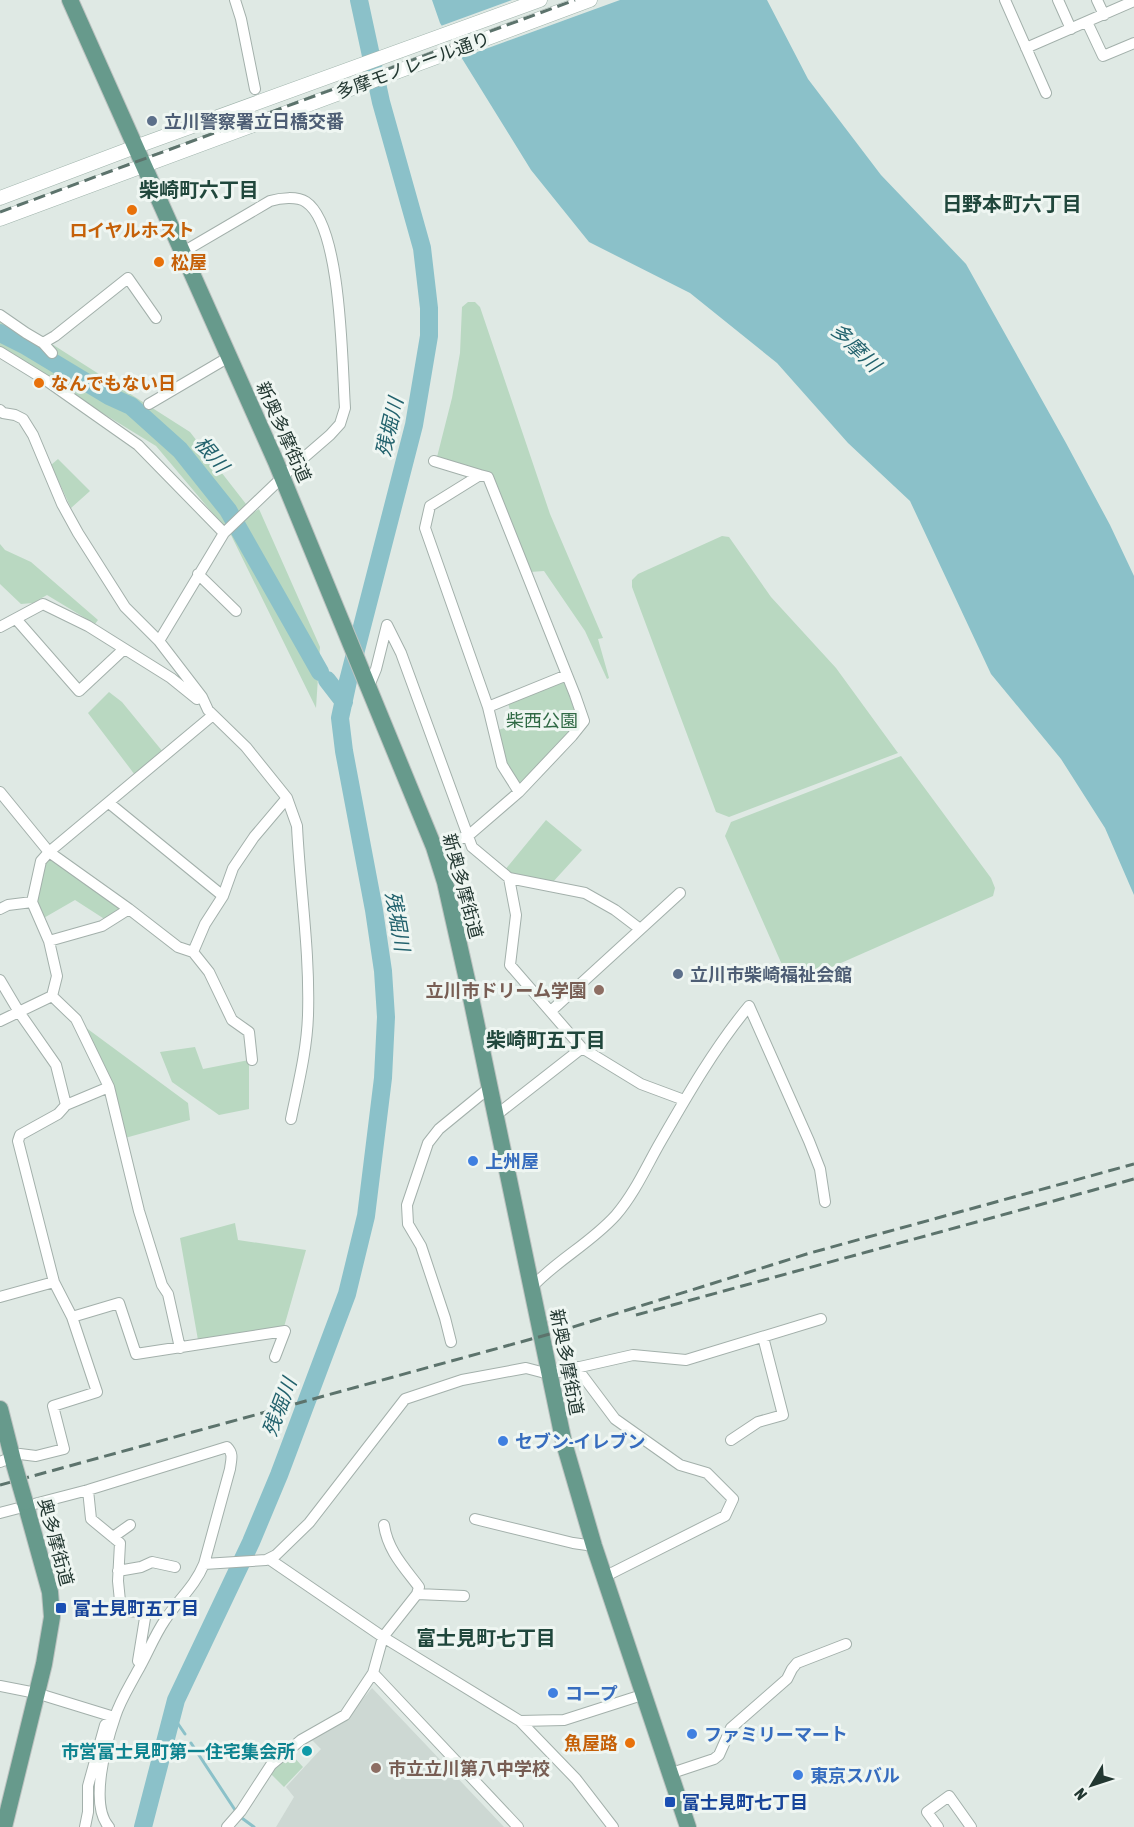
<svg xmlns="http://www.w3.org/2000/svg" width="1134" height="1827" font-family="'Asap Condensed','Noto Sans JP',sans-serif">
	<rect width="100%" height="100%" fill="#dfe9e4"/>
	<path fill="#cdd8d3" d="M372 1688 504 1827H276L294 1797 286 1787 321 1749 312 1740 347 1718Z"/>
	<path fill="#b9d8c1" d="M468 302H475L480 307 550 514 603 638 598 639 609 678 607 679 585 631 544 571 530 572 491 475 437 457 452 398 460 353 462 307Z
		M0 311 190 432 253 513 259 509 320 647 316 708 231 535 156 446 0 350Z
		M58 459 90 491 71 508 51 465Z
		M722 536 729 537 771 597 836 668 898 753 729 817 716 812 632 587V580L638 574Z
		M0 544 5 550 31 562 98 620 95 624 47 595 33 603 21 604 0 584Z
		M564 680 578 721 526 783H518L505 763 498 730 514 725 508 703Z
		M109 692 122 702 163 752 135 775 88 713Z
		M901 756 991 878 995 888 993 896 791 985 725 836 731 822Z
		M546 820 582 850 552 883 510 875 504 871Z
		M52 856 123 906 106 920 75 900 42 919 34 904 43 863Z
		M85 1027 188 1103 190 1120 125 1138Z
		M195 1047 203 1069 249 1060V1109L219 1115 172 1082 160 1052Z
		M235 1223 238 1240 306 1250 284 1327 198 1340 180 1238Z
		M291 1754 303 1767 284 1787 270 1773Z"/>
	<path fill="#8bc1c9" d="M432 0H767L808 79 881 175 966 264 1066 443 1110 525 1134 576V895L1105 828 1061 759 991 674 910 501 848 443 777 363 690 293 589 242 531 170 440 23Z"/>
	<path fill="#dfe9e4" d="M512 0H620L458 59 438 27Z"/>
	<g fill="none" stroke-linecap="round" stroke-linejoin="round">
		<path stroke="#8bc1c9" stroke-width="3" d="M172 1715 185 1734
			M191 1743 239 1816 254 1827"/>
		<path stroke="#8bc1c9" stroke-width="18" d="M0 333 26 346 109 396 131 406 180 450 228 510 320 672
			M327 680 344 702
			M143 1827 176 1700 251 1542 279 1475 347 1294 366 1216 383 1078 386 1017 383 971 374 910 344 751 340 718 348 681 414 425 429 336V308L422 248 381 102 359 0"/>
		<g stroke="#a3b0ab" stroke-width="12">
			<path id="minor" d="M235 0 241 19 255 89
				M1005 0 1046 93
				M1058 0 1071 29
				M1097 0 1104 15
				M1087 22 1103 56 1134 43
				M1026 48 1134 1
				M0 315 26 333 43 343
				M0 352 47 381 138 445 224 533
				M52 353 43 343 55 336 128 278 156 318
				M149 404 229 357
				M0 410 3 413 15 415 23 419 33 435 62 504 78 533 125 607 159 641 202 697 208 710 246 747 287 798 297 826C300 889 310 951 308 1015 307 1050 298 1085 291 1119
				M434 461 480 475 430 506 425 528 488 707 502 765 519 792
				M198 574 236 611
				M16 619 79 691 124 649
				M387 625 401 653 472 847 509 878 585 893 615 910 640 929
				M0 627 43 604 88 626 171 678 197 699
				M159 641 224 533 293 467 330 435 340 424 345 408C342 366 342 226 306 202 297 196 280 198 270 201L183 252
				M369 686 376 669 387 625
				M488 707 567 675
				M0 792 49 852 41 861 32 902 49 941 57 976 52 996
				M109 803 223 896
				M448 843 468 836 519 792 572 736 584 721 575 695 488 477 480 475
				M509 878 516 915 510 965 582 1048 641 1084 684 1100
				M0 909 8 905 32 902
				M129 909 49 852 213 715
				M49 941 102 926 129 909 178 947 193 952 209 972 232 1020 249 1032 252 1060
				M193 952 205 924 223 896 233 868 254 837 287 798
				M0 980 19 1012 56 1065 66 1105 58 1114 20 1135 18 1141 54 1282 72 1317 97 1392 53 1406 64 1449 36 1456 20 1454 0 1462
				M52 996 76 1019 109 1087 139 1211 162 1285 168 1294 180 1348
				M551 1011 680 893
				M0 1021 52 996
				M66 1105 109 1087
				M495 1116 582 1048
				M532 1287C557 1260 591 1243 616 1215 635 1193 647 1165 661 1141 688 1094 715 1047 749 1006L809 1141 820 1169 825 1202
				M0 1297 54 1282
				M72 1317 119 1303 136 1354 285 1331 275 1357
				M451 1342 445 1318 421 1246 408 1224 407 1205 428 1143 439 1129 489 1088
				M576 1367 615 1419 680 1465 707 1473 733 1499 725 1516 604 1577
				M731 1440 758 1422 783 1415 763 1337
				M88 1490 91 1519 120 1543 118 1581 121 1611 146 1612 138 1661
				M0 1513 88 1490 227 1447C234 1454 231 1460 230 1469L204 1564 266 1560 276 1555 309 1523 405 1399 462 1380 526 1368 549 1374 633 1355 686 1360 821 1319
				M475 1519 573 1543 594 1546
				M113 1537 130 1525
				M269 1559 383 1637 520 1721 576 1779 613 1827
				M118 1571 141 1567 152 1562 175 1567
				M417 1594 464 1596
				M373 1673 383 1637 417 1594 419 1587C404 1567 388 1551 384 1525
				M0 1686 36 1693 114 1717
				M520 1721 564 1720 642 1695
				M669 1774 714 1759 719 1755 731 1728 787 1679 792 1669 797 1663 846 1644
				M85 1827 88 1812V1786L105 1725 114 1718
				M109 1827C89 1805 106 1743 115 1717 120 1701 129 1687 137 1672 147 1655 154 1636 165 1620 178 1600 195 1586 204 1564
				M227 1827 241 1811 271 1765 301 1740 345 1715 373 1673 518 1827
				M938 1827 927 1812 949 1796 971 1827"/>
		</g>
		<g stroke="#9fb3ab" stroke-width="15">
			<path id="secondary" d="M0 198 135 147 540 0
				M0 219 590 0"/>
		</g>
		<g stroke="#bdc3c1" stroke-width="18">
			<path id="primary" d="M70 0 276 462 434 847 445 882 470 993 564 1443 594 1546 688 1827
				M0 1409 14 1464
				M4 1827 44 1664 52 1617 50 1592 25 1502"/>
		</g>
		<use href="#minor" stroke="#fff" stroke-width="10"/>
		<use href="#secondary" stroke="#fff" stroke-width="14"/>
		<use href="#primary" stroke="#679a8c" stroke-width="16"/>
		<path stroke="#5c736c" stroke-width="3" stroke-dasharray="12 6" stroke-linecap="butt" d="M0 212 575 0
			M636 1315 1134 1179
			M0 1485 557 1332 810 1253 1134 1164"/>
		<g stroke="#bdc3c1" stroke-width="18" stroke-linecap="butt">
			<path id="primary-bridge" d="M14 1464 25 1502"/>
		</g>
		<use href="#primary-bridge" stroke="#679a8c" stroke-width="16"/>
	</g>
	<g fill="#5c6f8a" stroke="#eff6f2" stroke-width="2">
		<circle cx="152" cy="121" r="6"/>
		<circle cx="678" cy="974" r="6"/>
	</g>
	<g fill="#e8710a" stroke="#eff6f2" stroke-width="2">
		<circle cx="132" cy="210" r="6"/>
		<circle cx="159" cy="262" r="6"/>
		<circle cx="39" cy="383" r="6"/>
		<circle cx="630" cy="1743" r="6"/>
	</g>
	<g fill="#8d6e63" stroke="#eff6f2" stroke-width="2">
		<circle cx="599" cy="990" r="6"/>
		<circle cx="376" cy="1768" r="6"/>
	</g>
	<g fill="#3f7fe0" stroke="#eff6f2" stroke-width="2">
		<circle cx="473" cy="1161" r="6"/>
		<circle cx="503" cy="1441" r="6"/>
		<circle cx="553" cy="1693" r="6"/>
		<circle cx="692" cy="1734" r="6"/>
		<circle cx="798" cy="1775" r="6"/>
	</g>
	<g fill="#1a4fb4" stroke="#eff6f2" stroke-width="2">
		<rect x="55" y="1602" width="12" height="12" rx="3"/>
		<rect x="664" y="1796" width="12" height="12" rx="3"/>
	</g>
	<circle fill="#0f9aa8" stroke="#eff6f2" stroke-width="2" cx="307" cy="1751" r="6"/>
	<g text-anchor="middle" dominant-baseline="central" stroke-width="6" stroke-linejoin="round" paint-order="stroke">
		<g font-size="18" fill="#223731" stroke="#eff6f2">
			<text transform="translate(413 65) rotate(-20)">多摩モノレール通り</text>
			<text transform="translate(284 432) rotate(66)">新奥多摩街道</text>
			<text transform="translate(463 886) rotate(75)">新奥多摩街道</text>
			<text transform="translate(567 1362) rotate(79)">新奥多摩街道</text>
			<text transform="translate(56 1542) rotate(75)">奥多摩街道</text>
		</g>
		<g font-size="18" font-weight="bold" fill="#4e5e75" stroke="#eff6f2" text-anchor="start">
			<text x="164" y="121">立川警察署立日橋交番</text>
			<text x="690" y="974">立川市柴崎福祉会館</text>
		</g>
		<g font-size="18" font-weight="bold" fill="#c56008" stroke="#eff6f2" text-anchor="start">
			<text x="132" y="230" text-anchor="middle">ロイヤルホスト</text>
			<text x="171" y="262">松屋</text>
			<text x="51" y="383">なんでもない日</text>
			<text x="618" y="1743" text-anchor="end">魚屋路</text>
		</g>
		<g font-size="18" fill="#306a45" stroke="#eff6f2">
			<text x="542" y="720">柴西公園</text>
		</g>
		<g font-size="18" font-weight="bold" fill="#785e54" stroke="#eff6f2" text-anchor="end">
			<text x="587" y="990">立川市ドリーム学園</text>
			<text x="388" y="1768" text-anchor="start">市立立川第八中学校</text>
		</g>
		<g font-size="18" font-weight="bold" fill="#366cbe" stroke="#eff6f2" text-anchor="start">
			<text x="485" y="1161">上州屋</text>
			<text x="515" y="1441">セブン-イレブン</text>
			<text x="565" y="1693">コープ</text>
			<text x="704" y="1734">ファミリーマート</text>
			<text x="810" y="1775">東京スバル</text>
		</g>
		<g font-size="18" font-weight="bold" fill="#164399" stroke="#eff6f2" text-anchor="start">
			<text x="73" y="1608">富士見町五丁目</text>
			<text x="682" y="1802">富士見町七丁目</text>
		</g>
		<g font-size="18" font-weight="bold" fill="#0d838f" stroke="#eff6f2" text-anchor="end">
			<text x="295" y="1751">市営富士見町第一住宅集会所</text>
		</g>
		<g font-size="20" font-weight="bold" fill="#20473c" stroke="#eff6f2">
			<text x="199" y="189">柴崎町六丁目</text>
			<text x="1012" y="203">日野本町六丁目</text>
			<text x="546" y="1039">柴崎町五丁目</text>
			<text x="486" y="1637">富士見町七丁目</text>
		</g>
		<g font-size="20" font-style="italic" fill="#22626d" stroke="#eff6f2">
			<text transform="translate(856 347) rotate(44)">多摩川</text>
			<text transform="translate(389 427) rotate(-77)">残堀川</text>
			<text transform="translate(212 454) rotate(50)">根川</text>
			<text transform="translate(398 921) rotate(80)">残堀川</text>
			<text transform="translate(279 1407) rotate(-69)">残堀川</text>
		</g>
	</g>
	<g transform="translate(1092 1785) rotate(231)" stroke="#eff6f2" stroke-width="4.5" paint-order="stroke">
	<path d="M0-4.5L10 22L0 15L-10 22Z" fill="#223731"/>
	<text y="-9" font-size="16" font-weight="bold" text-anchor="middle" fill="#223731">N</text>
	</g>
</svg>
